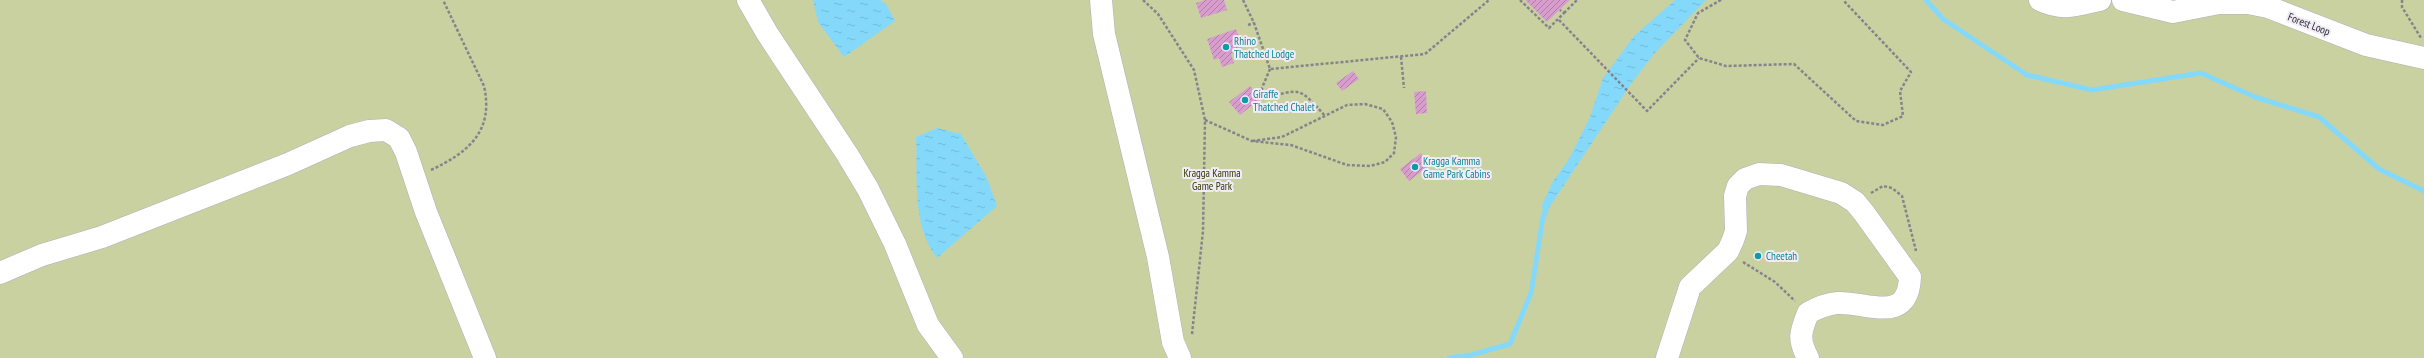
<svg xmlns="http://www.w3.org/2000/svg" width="2424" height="358" font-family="'PT Sans Narrow',sans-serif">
	<defs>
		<pattern id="water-ripples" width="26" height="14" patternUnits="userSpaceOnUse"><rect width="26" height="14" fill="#84d9fa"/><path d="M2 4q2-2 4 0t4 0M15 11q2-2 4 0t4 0" fill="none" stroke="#72bad7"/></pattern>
		<pattern id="building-hatch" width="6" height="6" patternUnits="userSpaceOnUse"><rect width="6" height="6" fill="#d89dcd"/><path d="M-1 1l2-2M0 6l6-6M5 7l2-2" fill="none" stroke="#af80a7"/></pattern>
	</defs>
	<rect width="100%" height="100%" fill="#e3e0ec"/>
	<path fill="#cad1a1" d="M0 0H2424V358H0Z"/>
	<path fill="url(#water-ripples)" d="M813 0H880L886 4 895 21 844 57 818 22Z
		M1675 0H1706L1654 54 1631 84 1543 217 1542 205 1552 183 1569 159 1590 117 1603 78 1634 36Z
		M937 128 961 134 987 178 997 206 937 258C911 224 918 177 916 137Z"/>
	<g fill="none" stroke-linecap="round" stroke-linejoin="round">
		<path stroke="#84d9fa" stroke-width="5" d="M1926 0 1943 19 2027 75 2092 90 2201 73 2255 97 2319 117 2379 169 2424 191
			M1449 358 1471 355 1510 344 1531 293 1543 217 1546 211"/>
	</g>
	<path fill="url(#building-hatch)" d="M1205 0H1224L1227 10 1201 18 1196 3Z
		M1525 0H1570L1547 22Z
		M1236 29 1239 38 1243 36 1244 42 1240 43 1243 51 1231 54 1234 63 1222 67 1219 58 1214 60 1207 39Z
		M1353 71 1359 79 1342 91 1336 83Z
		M1250 86 1260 99 1240 115 1229 102Z
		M1426 91 1427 113 1416 114 1414 92Z
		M1421 153 1430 165 1409 181 1400 169Z"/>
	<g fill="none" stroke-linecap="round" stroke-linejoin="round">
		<g stroke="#b1aeb9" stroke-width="23">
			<path id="minor" d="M748 0 767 33 847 154 868 189 895 244 928 325 952 358
				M1101 0 1104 34 1158 257 1173 342 1180 358
				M2040 0C2064 11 2075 5 2100 0
				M2123 0 2173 12 2219 3H2248L2268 7 2366 45 2424 58
				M0 273 42 255 102 237 288 164 350 136 369 131 386 130 399 138 406 152 426 212 485 358
				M1667 358 1690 287 1728 251 1733 240 1736 231 1735 196 1738 186 1745 179 1759 174 1781 175 1841 193 1855 202 1864 213 1910 277C1908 326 1866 301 1837 303 1826 304 1817 308 1808 313 1800 333 1798 339 1808 358"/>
		</g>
		<path stroke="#85838b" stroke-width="2.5" stroke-dasharray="3 2" stroke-linecap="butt" d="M1143 0 1158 14 1194 70 1205 120 1203 231 1192 334
			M1243 0 1254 23 1270 69 1425 54 1489 0
			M1520 0 1549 28 1564 13 1560 10
			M1721 0 1698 13 1685 40 1699 58 1726 66 1794 64 1856 121 1883 125 1903 116 1900 91 1911 72 1843 0
			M2402 0V7L2421 38
			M1564 13 1577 0
			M1559 20 1647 111 1699 58
			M1248 25 1254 23
			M1401 57 1404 88
			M1270 69 1262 88 1263 99C1300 89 1298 85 1325 116
			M1205 120 1252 141 1291 145 1347 165 1370 166 1385 162 1394 153 1396 137 1392 122 1383 109 1365 104 1347 105 1282 137 1252 141
			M431 170C469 152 494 131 484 86L443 0
			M1871 193 1883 186 1892 188 1902 196 1916 251
			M1743 262 1775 282 1795 301"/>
		<use href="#minor" stroke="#fff" stroke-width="22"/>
	</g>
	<g fill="#0f9aa8" stroke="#f0edf9" stroke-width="1.5">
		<circle cx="1226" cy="47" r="4"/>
		<circle cx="1245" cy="100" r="4"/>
		<circle cx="1415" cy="167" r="4"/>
		<circle cx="1758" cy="256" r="4"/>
	</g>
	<g text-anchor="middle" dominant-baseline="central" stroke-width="4" stroke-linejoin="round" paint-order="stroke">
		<g font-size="11" fill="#2a292d" stroke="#f0edf9">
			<text transform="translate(2309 24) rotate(21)">Forest Loop</text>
		</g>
		<g font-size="11" fill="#0d838f" stroke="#f0edf9" text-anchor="start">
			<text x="1234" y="41">Rhino<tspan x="1234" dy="13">Thatched Lodge</tspan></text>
			<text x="1253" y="94">Giraffe<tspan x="1253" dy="13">Thatched Chalet</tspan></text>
			<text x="1423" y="161">Kragga Kamma<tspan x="1423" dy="13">Game Park Cabins</tspan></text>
			<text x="1766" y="256">Cheetah</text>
		</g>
		<g font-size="11" fill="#323600" stroke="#f0edf9">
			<text x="1212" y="173">Kragga Kamma<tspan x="1212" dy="13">Game Park</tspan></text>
		</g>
	</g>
</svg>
